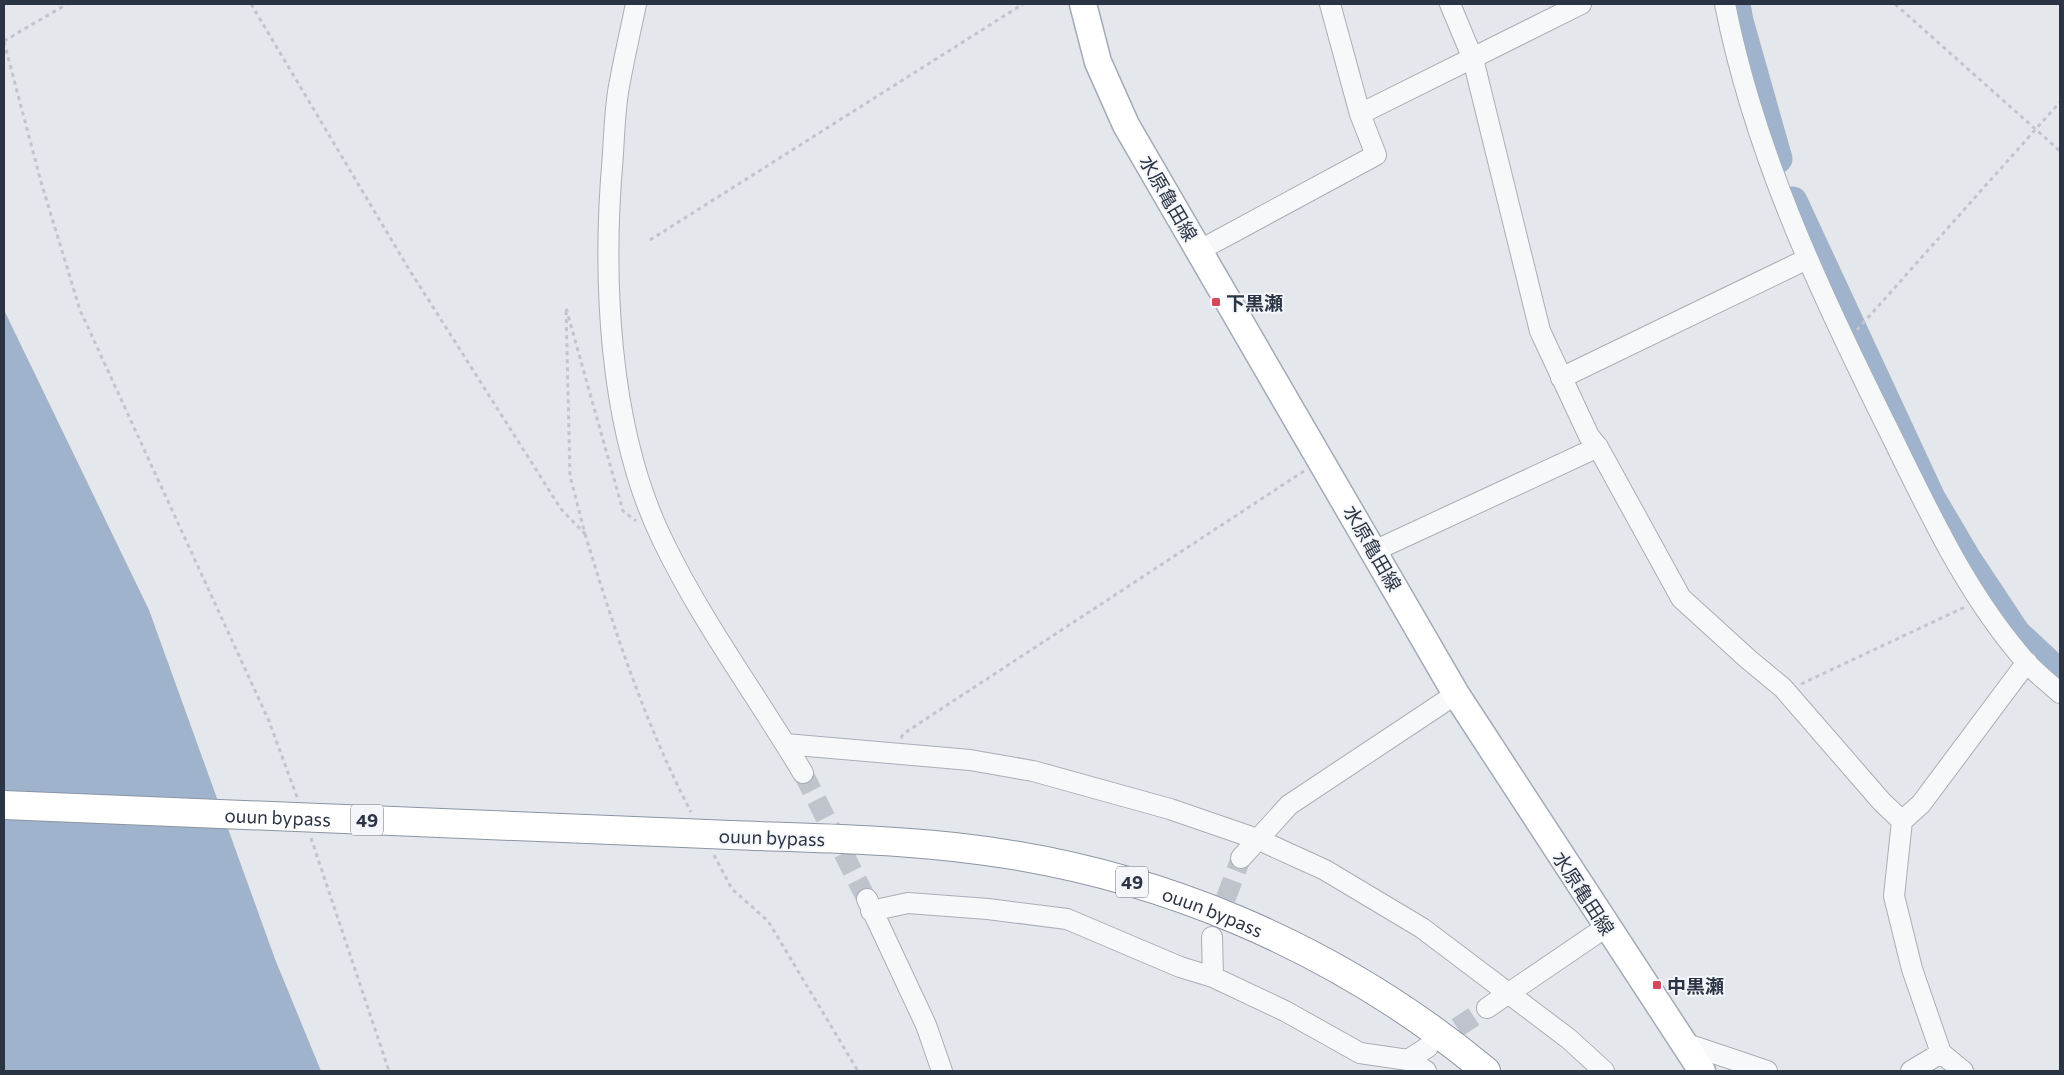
<svg xmlns="http://www.w3.org/2000/svg" width="2064" height="1075" font-family="Commissioner,'Noto Sans JP',sans-serif">
	<rect width="100%" height="100%" fill="#e4e7ec"/>
	<path fill="#9fb4cc" d="M4 310 149 610 275 959 321 1071H4Z"/>
	<g fill="none" stroke-linecap="round" stroke-linejoin="round">
		<path stroke="#9fb4cc" stroke-width="29" d="M1736 4 1739 21 1778 159
			M1793 201 1931 498 1967 559 2016 633 2060 674"/>
		<path stroke="#bfc3cb" stroke-width="20" stroke-dasharray="20 10" stroke-linecap="butt" d="M803 773 866 898
			M1215 927 1241 858
			M1432 1044 1487 1008"/>
		<g stroke="#a9aeb7" stroke-width="22">
			<path id="minor" d="M636 4C630 33 623 63 618 92 615 113 614 134 613 154 602 277 608 429 663 541 702 622 757 696 803 773
				M1450 4 1473 59 1540 331 1589 436 1598 447 1681 598 1748 659 1783 688 1882 802 1902 821
				M1725 4C1754 151 1818 288 1884 421 1926 505 1963 590 2026 662 2036 673 2049 683 2060 693
				M1360 114 1581 4
				M1200 250 1376 155 1360 114 1330 4
				M1561 378 1807 259
				M1374 551 1598 447
				M785 744 970 760 1033 771 1170 809 1257 839 1325 870 1422 928 1569 1039 1604 1071
				M1241 858 1289 805 1456 694
				M867 899 926 1025 942 1071
				M871 911 908 903 988 909 1067 919 1180 967 1213 977 1285 1011 1360 1053 1408 1060 1426 1071
				M1212 937 1213 977
				M1487 1008 1606 927
				M1681 1042 1767 1071
				M1408 1060 1428 1047
				M1911 1071 1941 1053
				M1963 1071 1941 1053 1912 969 1894 896 1902 821 1921 804 2027 662"/>
		</g>
		<g stroke="#a3abb8" stroke-width="29">
			<path id="major" d="M1083 4 1098 62 1126 125 1456 694 1702 1071"/>
		</g>
		<g stroke="#8b94a3" stroke-width="30">
			<g id="highway">
				<path id="s1" d="M731 835C805 838 880 839 954 847 1150 868 1334 945 1486 1071"/>
			</g>
		</g>
		<path stroke="#c2c5cb" stroke-width="3" stroke-dasharray="4 4" stroke-linecap="butt" d="M251 4 407 266 561 509 585 534 570 476 566 308 623 511 636 521
			M1895 4 2060 151
			M4 41 67 4
			M4 42 41 182 80 310 269 721 297 797
			M650 240 1023 4
			M1857 330 2060 102
			M585 534C614 629 645 724 691 812
			M1801 684 1965 607
			M901 738 903 734 1304 471
			M311 838 389 1071
			M714 855 732 889 768 921 858 1071"/>
		<use href="#minor" stroke="#f7f8fa" stroke-width="20"/>
		<use href="#major" stroke="#fff" stroke-width="26"/>
		<use href="#highway" stroke="#fff" stroke-width="28"/>
		<g stroke="#8b94a3" stroke-width="30" stroke-linecap="butt">
			<g id="highway-bridge">
				<path id="s2" d="M4 805 731 835"/>
			</g>
		</g>
		<use href="#highway-bridge" stroke="#fff" stroke-width="28"/>
	</g>
	<g fill="#d1495b" stroke="#f4f6f9" stroke-width="2">
		<rect x="1211" y="297" width="10" height="10" rx="2.5"/>
		<rect x="1652" y="980" width="10" height="10" rx="2.5"/>
	</g>
	<g text-anchor="middle" dominant-baseline="central" stroke-width="4" stroke-linejoin="round" paint-order="stroke">
		<g fill="#f4f6f9" stroke="#676e7b" stroke-width="1">
			<rect x="351" y="804.5" width="32" height="31" rx="4"/>
			<rect x="1116" y="866.5" width="32" height="31" rx="4"/>
		</g>
		<g font-size="18" font-weight="bold" fill="#2b3445">
			<text x="367" y="820">49</text>
			<text x="1132" y="882">49</text>
		</g>
		<g font-size="19" fill="#2b3445" stroke="#f4f6f9">
			<text transform="translate(1169 198) rotate(60)">水原亀田線</text>
			<text transform="translate(1373 548) rotate(60)">水原亀田線</text>
			<text stroke="none"><textPath href="#s2" startOffset="274">ouun bypass</textPath></text>
			<text transform="translate(772 837) rotate(2)">ouun bypass</text>
			<text transform="translate(1584 893) rotate(57)">水原亀田線</text>
			<text stroke="none"><textPath href="#s1" startOffset="491">ouun bypass</textPath></text>
		</g>
		<g font-size="19" font-weight="bold" fill="#2b3445" stroke="#f4f6f9" text-anchor="start">
			<text x="1226" y="302">下黒瀬</text>
			<text x="1667" y="985">中黒瀬</text>
		</g>
	</g>
	<rect width="2064" height="1075" fill="none" stroke="#2b3445" stroke-width="10"/>
</svg>
